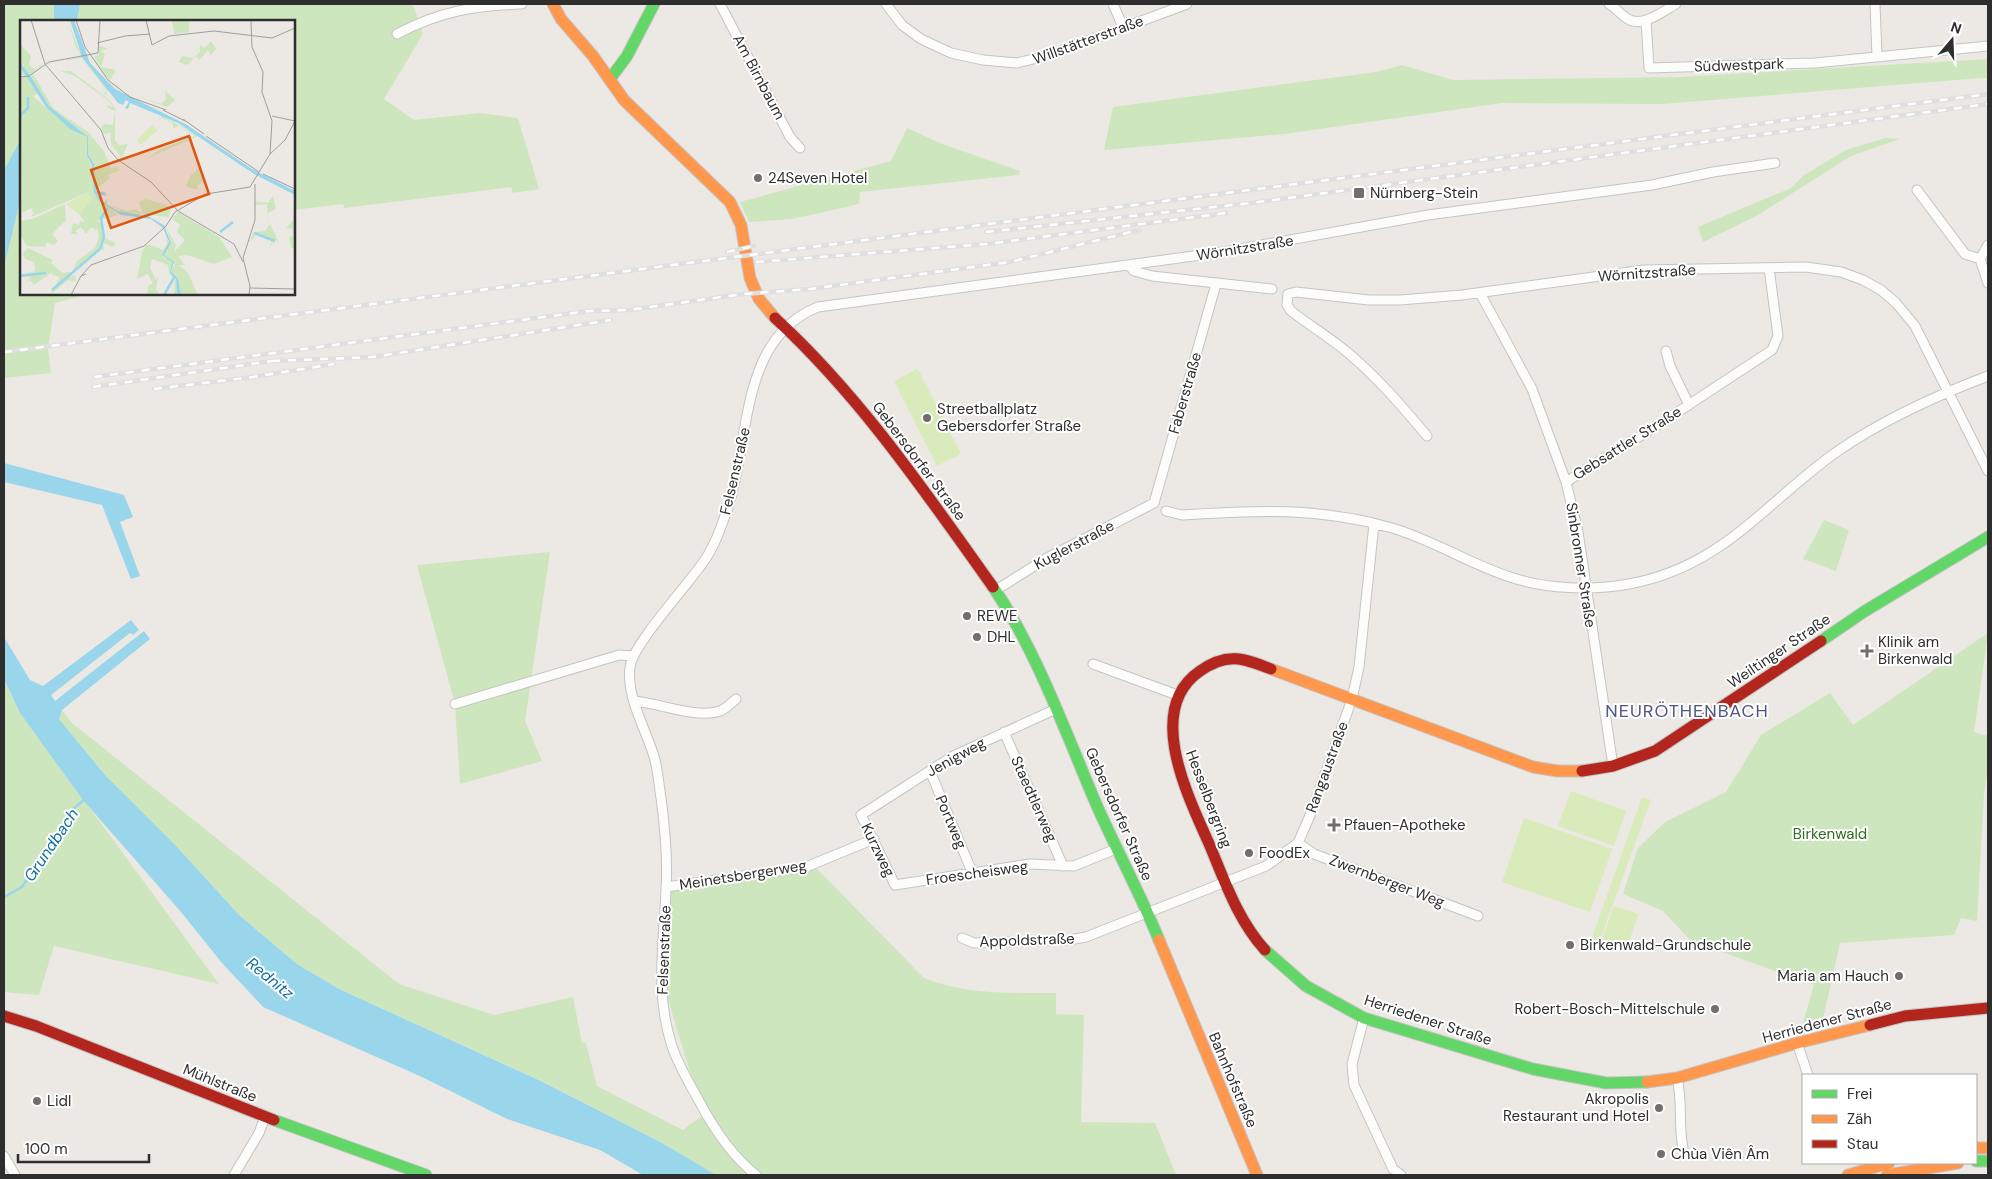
<svg xmlns="http://www.w3.org/2000/svg" width="1992" height="1179" font-family="'DM Sans',sans-serif">
	<rect width="100%" height="100%" fill="#ece8e4"/>
	<path fill="#cee6be" d="M4 4H54V21H21V160L4 197Z
		M80 4H413L423 34 384 99 414 120 480 113 518 118 539 189 513 193 511 187 344 208 343 204 294 210V21H77Z
		M1988 59V78H1981L1663 104 1502 103 1284 134 1104 150 1113 107 1376 72 1402 65 1453 80 1680 77Z
		M907 128 942 144 1020 171 1019 175 860 192 859 204 792 219 749 222 740 202 891 161Z
		M1885 138 1900 139 1851 156 1758 215 1703 242 1698 227 1791 188 1804 175 1846 150Z
		M21 197V294H88L55 303 48 349 51 373 4 378V268Z
		M1824 520 1849 530 1836 571 1803 559Z
		M550 552 525 721 542 761 460 784 455 704 417 565Z
		M1988 633 1974 732 1988 736V768L1984 794 1977 921 1961 918 1954 935 1840 943 1821 1028 1800 1033 1814 985 1691 941 1663 911 1623 894 1638 848 1665 822 1726 792 1761 735 1830 693 1853 725Z
		M4 679 20 713 219 984 54 946 39 995 4 992Z
		M62 710 72 723 399 984 494 1015 573 997 582 1043H586L597 1086 683 1130 703 1115 664 986 670 889 817 869 924 978C966 995 1012 993 1056 993V1014L1084 1015 1081 1122 1155 1123 1176 1175H716L664 1144 542 1081 339 989 297 964 239 915 105 775 59 719Z"/>
	<path fill="#d9eabb" d="M918 369 961 454 937 466 894 381Z
		M1571 791 1626 811 1614 846 1558 826Z
		M1642 797 1651 800 1597 948 1589 946Z
		M1524 818 1612 849 1590 912 1502 882Z
		M1614 906 1639 914 1626 949 1602 940Z"/>
	<path fill="#99d6ec" d="M54 4H80L77 21H54Z
		M21 139V197L4 268V170Z
		M4 463 124 495 133 517 120 522 140 576 131 579 102 505 4 482Z
		M131 620 139 630 133 635 130 633 51 695 55 701 144 631 150 639 62 710 59 719 105 775 176 846 239 915 297 964 339 989 541 1081 664 1144 716 1175H643L600 1150 507 1119 422 1077 263 1007 222 963 181 912 83 800 20 713 4 679V637L30 680 43 686Z"/>
	<g fill="none" stroke-linecap="round" stroke-linejoin="round">
		<path stroke="#99d6ec" stroke-width="2.5" d="M4 897 22 887 73 809 86 798"/>
		<g stroke="#c5c4c5" stroke-width="11">
			<path id="street" d="M720 4 790 137 800 148
				M886 4 902 25 921 39 951 53 983 60 1017 63 1050 55 1187 4
				M1113 4 1123 27
				M1609 4C1616 8 1621 15 1628 19 1643 28 1663 11 1676 4
				M1875 4 1877 57
				M1646 20 1649 68 1815 63 1988 46
				M397 34C440 11 474 6 522 4
				M1917 190 1965 254 1980 259
				M1988 245 1980 259 1988 283
				M1129 265 1134 271 1152 276 1272 289
				M1480 293 1532 389 1566 482 1578 532 1613 766
				M1666 351 1670 366 1689 405
				M1427 436C1402 406 1377 377 1347 352 1329 337 1309 325 1291 311L1287 305 1288 294 1296 292 1369 300H1400L1462 295 1644 270 1806 267 1841 272 1863 280 1881 290 1896 303 1915 326 1988 471
				M1566 482 1658 425 1772 350 1778 336 1769 268
				M1166 511 1182 515C1257 510 1319 507 1392 528 1433 540 1470 564 1510 577 1546 589 1591 591 1629 584 1722 567 1764 504 1835 453 1882 420 1935 396 1988 376
				M996 590 1047 558 1154 503 1216 284
				M1093 664 1180 696
				M634 701C659 703 697 719 720 711 726 709 731 703 736 699
				M455 704 619 655 633 656
				M1056 709 953 756 861 815 895 885 1030 864 1074 866 1116 849
				M1004 732 1063 866
				M930 771 972 872
				M1298 843 1314 854 1478 916
				M666 887 806 867 874 839
				M962 938 974 943 1069 940 1086 937 1266 866 1298 843 1311 813 1352 699 1359 667 1374 524
				M1364 1018 1352 1064 1354 1085 1393 1169 1401 1175
				M1797 1043 1808 1075
				M1677 1078C1683 1101 1678 1125 1683 1148
				M4 1156 15 1175
				M234 1175 259 1133 265 1117
				M756 1175C732 1156 712 1126 698 1099 688 1081 677 1063 671 1043 655 992 664 941 666 890 668 860 665 828 661 798 659 786 658 772 655 760 647 730 626 699 630 667 632 645 689 584 704 561 714 547 720 530 726 513 751 445 737 339 818 307L1223 252 1428 215 1652 185 1713 172 1775 163"/>
		</g>
		<g stroke="#c5c4c5" stroke-width="13">
			<path id="fast" d="M610 79 627 56 654 4
				M993 587C1036 649 1067 736 1097 806 1117 851 1141 895 1159 940
				M1821 641 1865 611 1988 537
				M1265 950 1306 986 1364 1018 1533 1069 1606 1083 1647 1082
				M274 1120 426 1175
				M1976 1161H1988"/>
		</g>
		<g stroke="#c5c4c5" stroke-width="13">
			<path id="slow" d="M553 4 561 19 593 56 624 100 730 202 741 225 750 278 759 299 775 318
				M1271 669 1533 767 1558 771H1582
				M1159 940 1257 1175
				M1647 1082 1677 1078 1797 1043 1870 1025
				M1976 1148H1988
				M1848 1175 1889 1163
				M1887 1175 1958 1163"/>
		</g>
		<g stroke="#c5c4c5" stroke-width="13">
			<path id="jam" d="M775 318C860 396 926 493 993 587
				M1582 771 1613 766 1655 751 1821 641
				M1265 950C1238 920 1225 882 1210 846 1190 800 1143 710 1200 671 1227 652 1243 658 1271 669
				M4 1016 36 1026 274 1120
				M1870 1025 1905 1016 1988 1008"/>
		</g>
		<use href="#street" stroke="#fcfcfb" stroke-width="9"/>
		<use href="#fast" stroke="#63d668" stroke-width="11"/>
		<use href="#slow" stroke="#ff974d" stroke-width="11"/>
		<use href="#jam" stroke="#b3261e" stroke-width="11"/>
		<g stroke="#dfdfe1" stroke-width="4.5">
			<path id="rail" d="M986 232 1251 203 1988 104
				M727 252 754 246
				M756 262 987 244 1226 213
				M4 352 1988 94
				M272 361 373 357 611 320
				M94 377 589 311 629 310 743 294 810 289 1010 262 1139 230
				M93 387 272 361
				M154 389 253 377 334 364"/>
		</g>
		<use href="#rail" stroke="#fff" stroke-width="2.5" stroke-dasharray="8" stroke-linecap="butt"/>
	</g>
	<g fill="#706f6e" stroke="#fff" stroke-width="2">
		<circle cx="758" cy="178" r="5"/>
		<rect x="1353" y="187" width="12" height="12" rx="2.5"/>
		<circle cx="927" cy="418" r="5"/>
		<circle cx="967" cy="616" r="5"/>
		<circle cx="977" cy="637" r="5"/>
		<path d="M1864.5 643.5h5v5h5v5h-5v5h-5v-5h-5v-5h5z"/>
		<path d="M1331.5 817.5h5v5h5v5h-5v5h-5v-5h-5v-5h5z"/>
		<circle cx="1249" cy="853" r="5"/>
		<circle cx="1570" cy="945" r="5"/>
		<circle cx="1899" cy="976" r="5"/>
		<circle cx="1715" cy="1009" r="5"/>
		<circle cx="37" cy="1101" r="5"/>
		<circle cx="1659" cy="1108" r="5"/>
		<circle cx="1661" cy="1154" r="5"/>
	</g>
	<g text-anchor="middle" dominant-baseline="central" stroke-width="4" stroke-linejoin="round" paint-order="stroke">
		<g font-size="15" fill="#2e2e2e" stroke="#fff">
			<text transform="translate(1088 40) rotate(-20)">Willstätterstraße</text>
			<text transform="translate(1739 65) rotate(-2)">Südwestpark</text>
			<text transform="translate(759 77) rotate(62)">Am Birnbaum</text>
			<text transform="translate(1245 248) rotate(-9)">Wörnitzstraße</text>
			<text transform="translate(1647 273) rotate(-4)">Wörnitzstraße</text>
			<text transform="translate(1185 393) rotate(-74)">Faberstraße</text>
			<text transform="translate(1627 443) rotate(-32)">Gebsattler Straße</text>
			<text transform="translate(919 461) rotate(53)">Gebersdorfer Straße</text>
			<text transform="translate(735 471) rotate(-77)">Felsenstraße</text>
			<text transform="translate(1074 545) rotate(-28)">Kuglerstraße</text>
			<text transform="translate(1581 565) rotate(81)">Sinbronner Straße</text>
			<text transform="translate(1779 651) rotate(-34)">Weiltinger Straße</text>
			<text transform="translate(956 757) rotate(-29)">Jenigweg</text>
			<text transform="translate(1327 767) rotate(-70)">Rangaustraße</text>
			<text transform="translate(1034 799) rotate(66)">Staedtlerweg</text>
			<text transform="translate(1209 799) rotate(69)">Hesselbergring</text>
			<text transform="translate(1119 814) rotate(66)">Gebersdorfer Straße</text>
			<text transform="translate(951 822) rotate(67)">Portweg</text>
			<text transform="translate(878 850) rotate(64)">Kurzweg</text>
			<text transform="translate(977 873) rotate(-8)">Froescheisweg</text>
			<text transform="translate(743 875) rotate(-9)">Meinetsbergerweg</text>
			<text transform="translate(1387 881) rotate(21)">Zwernberger Weg</text>
			<text transform="translate(1027 940) rotate(-2)">Appoldstraße</text>
			<text transform="translate(664 950) rotate(-88)">Felsenstraße</text>
			<text transform="translate(1428 1020) rotate(18)">Herriedener Straße</text>
			<text transform="translate(1827 1021) rotate(-15)">Herriedener Straße</text>
			<text transform="translate(1233 1080) rotate(67)">Bahnhofstraße</text>
			<text transform="translate(220 1083) rotate(22)">Mühlstraße</text>
		</g>
		<g font-size="15" fill="#2e2e2e" stroke="#fff" text-anchor="start">
			<text x="768" y="178">24Seven Hotel</text>
			<text x="1370" y="193">Nürnberg-Stein</text>
			<text x="937" y="409">Streetballplatz<tspan x="937" dy="17">Gebersdorfer Straße</tspan></text>
			<text x="977" y="616">REWE</text>
			<text x="987" y="637">DHL</text>
			<text x="1878" y="642">Klinik am<tspan x="1878" dy="17">Birkenwald</tspan></text>
			<text x="1344" y="825">Pfauen-Apotheke</text>
			<text x="1259" y="853">FoodEx</text>
			<text x="1580" y="945">Birkenwald-Grundschule</text>
			<text x="1889" y="976" text-anchor="end">Maria am Hauch</text>
			<text x="1705" y="1009" text-anchor="end">Robert-Bosch-Mittelschule</text>
			<text x="1649" y="1099" text-anchor="end">Akropolis<tspan x="1649" dy="17">Restaurant und Hotel</tspan></text>
			<text x="47" y="1101">Lidl</text>
			<text x="1671" y="1154">Chùa Viên Âm</text>
		</g>
		<g font-size="15" fill="#2c6e1b" stroke="#fff">
			<text x="1830" y="834">Birkenwald</text>
		</g>
		<g font-size="16" font-style="italic" fill="#0d6fa3" stroke="#fff">
			<text transform="translate(51 845) rotate(-56)">Grundbach</text>
			<text transform="translate(270 978) rotate(39)">Rednitz</text>
		</g>
		<g font-size="18" letter-spacing="1" fill="#4d5680" stroke="#fff">
			<text x="1687" y="711">NEURÖTHENBACH</text>
		</g>
	</g>
	<g transform="translate(20 20)">
		<rect width="275" height="275" fill="#ece8e4"/>
		<path d="M48 0 59 30 89 69 84 76 90 81 95 88V121L99 125 108 124 103 135 100 136 91 124V113L84 114 81 107 85 104 93 105 95 91 88 88 87 85 93 87 89 81 55 56 41 51H51L83 75 87 71 62 38 48 40 50 49 47 39 62 37 55 25ZM152 0H169V12L154 14ZM191 21 196 29 191 35 188 30 179 40 176 36 167 45 159 42 162 36 173 38 180 32V25L185 28ZM1 25 11 36 9 45 15 50 12 53 20 45 23 44 10 55 8 51 2 49 10 58 13 54 33 88 68 112 84 131 91 148 98 147 100 150 88 155 90 158 76 169 74 144 68 134V117L51 107 43 97 29 86 20 73 13 76 50 108 67 117V136L74 151 75 175 98 195 76 201 82 202 85 218 96 223 93 227 83 223 84 231 81 229 52 252 57 241 75 228 79 217 77 207 76 210 71 207 66 214 61 207 56 211 57 214H51L53 203 59 205 60 201 65 202 59 194 72 179 67 173 71 171 11 197 14 193 11 188 2 193 0 58 6 57 0 52ZM78 25 88 29 80 31 85 34 81 47 96 50 90 60 103 71 141 84 146 79 145 71 155 80 147 87 101 70 95 65 83 53 74 37 79 34ZM142 96 178 116 128 138 141 129 175 116 159 106 153 109V103L142 98 136 103ZM180 147 184 161 178 165 177 170 166 166 170 156ZM253 176 256 189 248 193V203L247 184 235 185V181L248 183ZM126 179 147 185 151 190 149 197 102 192 86 184 107 191 116 189 123 194 119 182ZM45 184 46 200 32 214 38 221 34 225 27 222 25 227 7 226 0 215V201L12 199ZM275 184V229L271 228 269 217 273 216 272 209 266 208 273 200ZM158 192 199 217 212 237 194 244 167 235 158 236 165 245H159L168 253 177 273 183 275H161L157 258 151 251 155 244 144 235 151 223 146 207 156 225 154 232 165 220 157 212 160 205 152 199ZM250 204 259 223 255 220 249 229 252 220 236 215 229 223 234 212 245 211ZM146 215 149 224 143 237 152 242 150 253 155 258 159 275 154 274 155 260 149 254 148 245 132 239 130 248 136 260 138 256 136 269 140 275H127L128 266 133 263 128 254 117 259 122 232 126 225H131L143 230 147 224ZM8 228 33 240 31 243 42 253 51 252 50 257 55 255 56 262 48 260 30 275 40 257 32 255 33 252 14 265 10 260 0 265 10 259 9 255H0L15 251 14 242 5 239 3 233Z" fill="#cee6be"/>
		<path d="M132 105 138 110 120 125 117 120ZM67 173 72 179 59 194 46 184Z" fill="#d9eabb"/>
		<path d="M50 0H54L70 43 95 69 167 105 232 149 275 171V175L234 154 158 103 110 83 108 89 105 88 109 82 106 80 103 85 98 83 62 37ZM0 37 2 46 8 52 29 86 68 117V134L74 144 76 171 85 172 87 176 77 174 81 181 84 183 88 178 86 184 98 191 128 196 144 205 151 223 144 235 154 242 151 251 158 259 161 275 157 273 156 259 150 253 152 242 142 235 149 222 143 208 131 199 101 195 79 181 74 172 72 145 67 136V117L50 109 26 87 1 48Z" fill="#99d6ec"/>
		<path fill="none" stroke="#99d6ec" stroke-width="2.5" d="M0 96 8 88V77M200 212 213 202M234 213 255 221M0 256 26 253M32 270 80 229 84 217 81 198 88 188M144 275 155 256"/>
		<path fill="none" stroke="#a09e9b" stroke-width="1" d="M11 0 25 44 81 110 88 128 98 140 131 162 158 191 214 224 223 242M56 0 65 27 88 60 110 77 146 90M126 0 132 25 149 16 194 11 252 18 275 8M231 0 232 27 243 52 242 72 252 101 250 134M77 23 105 16 130 14M0 57 9 56 29 42 78 33 80 0M143 90 165 101M252 96 275 101M163 99 184 114M186 116 239 152M243 154 275 169M61 256 71 245 124 226 146 206 155 192 186 174 230 167 250 134 265 120 275 101M229 268 275 269M51 275 61 256 66 254M229 275 230 266 223 238 235 200V164"/>
		<path fill="#df570e" fill-opacity="0.15" stroke="#df570e" stroke-width="2.5" d="M169 116 189 174 91 208 71 150Z"/>
		<rect width="275" height="275" fill="none" stroke="#2e2e2e" stroke-width="2.5"/>
	</g>
	<rect width="1992" height="1179" fill="none" stroke="#2e2e2e" stroke-width="10"/>
	<rect x="1802" y="1074" width="175" height="90" fill="#ffffff" stroke="#ababab"/>
	<rect x="1812" y="1090" width="25" height="8" fill="#63d668" stroke="#ababab"/>
	<text x="1847" y="1099" font-size="15" fill="#2e2e2e">Frei</text>
	<rect x="1812" y="1115" width="25" height="8" fill="#ff974d" stroke="#ababab"/>
	<text x="1847" y="1124" font-size="15" fill="#2e2e2e">Zäh</text>
	<rect x="1812" y="1140" width="25" height="8" fill="#b3261e" stroke="#ababab"/>
	<text x="1847" y="1149" font-size="15" fill="#2e2e2e">Stau</text>
	<g transform="translate(1952 40) rotate(19)" stroke="#ffffff" stroke-width="4" paint-order="stroke">
	<path d="M0-4L9 19L0 12L-9 19Z" fill="#2e2e2e"/>
	<text y="-8" font-size="14" font-weight="bold" text-anchor="middle" fill="#2e2e2e">N</text>
	</g>
	<path d="M18 1154v8h131v-8" fill="none" stroke="#2e2e2e" stroke-width="2.5"/>
	<text x="25" y="1154" font-size="15" fill="#2e2e2e" stroke="#ffffff" stroke-width="4" paint-order="stroke">100 m</text>
</svg>
